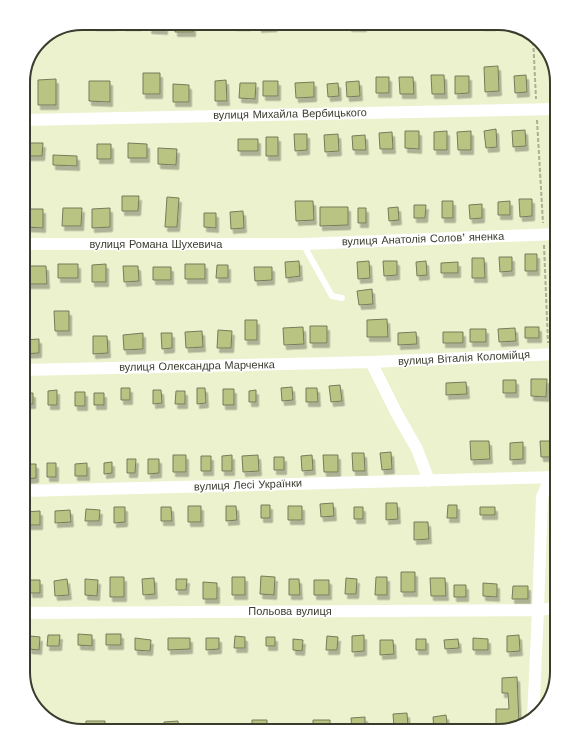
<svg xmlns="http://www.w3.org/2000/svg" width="580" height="754" font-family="'Work Sans',sans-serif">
	<defs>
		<filter id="shadow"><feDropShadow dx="2.5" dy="4.5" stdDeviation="0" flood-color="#0004"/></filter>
	</defs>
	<rect width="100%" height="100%" fill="#ecf2cd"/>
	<path fill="#bac482" stroke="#757b5a" filter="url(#shadow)" d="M93 23H114V26H93Z
		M123 23H139V26H123Z
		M150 23H165V30L149 29Z
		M175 23H193V32H175Z
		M234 23H248V26H234Z
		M259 23H275V27L259 28Z
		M349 23H364V27H349Z
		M482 23H493V26H482Z
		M498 66 499 91 485 92 484 67Z
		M143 73H160V94H143Z
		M550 74H555L557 82V92L550 93Z
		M431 75H444L445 94H432Z
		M526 75 527 92 515 93 514 76Z
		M455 76H469V93L455 94Z
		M376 77H389V93H376Z
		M399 77H413L414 94H400Z
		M56 79V105H38V80Z
		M226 80 227 101H215V81Z
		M89 81H110V102L89 101Z
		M263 81H278V96H263Z
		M359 81 360 96 347 97 346 82Z
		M314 82V97L296 98 295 83Z
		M240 83H256L255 99 239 98Z
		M338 83 339 96 328 97 327 84Z
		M173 84 189 85V102H173Z
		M496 129 497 147 486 148 484 131Z
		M525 130 526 146 513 147 512 131Z
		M405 131H419V149L405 148Z
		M447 131V150H434V132Z
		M471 131V150H458L457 132Z
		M553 131H557V148H554Z
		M392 132 393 149H380L379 133Z
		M294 134H307V150L295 151Z
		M338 134 339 151 325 152 324 135Z
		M365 135 366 150H353L352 136Z
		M266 137H278V156H266Z
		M238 139H258V151H238Z
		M25 143H43L42 156H25Z
		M128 143 147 144V158H128Z
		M97 144H111V159H97Z
		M158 148 177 149 176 165 158 164Z
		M53 155 77 156V166L53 165Z
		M122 196H139L138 211H122Z
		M167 197 179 198 177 227H165Z
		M519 199H532V216L520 217Z
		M295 201H313L314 220 296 221Z
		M442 201H453V218H442Z
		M510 201V215H498V202Z
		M482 204V218L470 219 469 205Z
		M414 205H426L425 218H414Z
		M320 207H348V225L320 226Z
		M398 207 399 220 389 221 388 208Z
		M63 208H82L81 226H62Z
		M110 208V227L92 228V209Z
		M358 208H366V223H358Z
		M28 209H43V228L27 227Z
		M243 211 244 228 231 229 230 212Z
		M204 213H216V228L204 227Z
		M525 254H537V271H525Z
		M499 257H512V271L500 272Z
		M472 258H484L485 278H472Z
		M299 261 300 276 286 278 285 262Z
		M369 261 370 278 358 279 357 262Z
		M383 261H397V275L384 276Z
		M426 261 427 275 417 276 416 262Z
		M458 262V273H441V263Z
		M58 264H78V278H58Z
		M106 264V282H92V265Z
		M185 264H205V279H185Z
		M217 265H228V278H216Z
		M23 266H46L47 284H23Z
		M123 266H138L139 281 124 282Z
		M153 267H171V280H153Z
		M254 267H272V280L255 281Z
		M372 289 373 304 359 305 357 291Z
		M54 311H69V331H55Z
		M387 319 388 337H367V320Z
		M245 320H257V340H245Z
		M310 326H327V343H310Z
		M303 327 304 344 284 345 283 328Z
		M525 327H539V338H525Z
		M515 328 516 341 499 342 498 329Z
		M470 329H486V342H470Z
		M218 330 232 331 231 348H217Z
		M202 331 203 347 186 348 185 332Z
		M416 332 417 344 398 345V333Z
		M443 332H463V343H443Z
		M143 333V349L124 350 123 335Z
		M161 333H172V348L162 349Z
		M93 336H107L108 353 93 354Z
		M39 339V353L23 354V340Z
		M531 379H547L546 397 531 396Z
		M503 380H516V393H503Z
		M466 382 467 394 446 395V383Z
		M340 385 342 401 331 402 329 386Z
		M292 387 293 400 282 401 281 388Z
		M121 388H130V400H121Z
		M197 388H205L206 403 197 404Z
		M306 388H317L318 402H306Z
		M223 389H234V405H223Z
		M57 390V405H48V391Z
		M153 390H161L162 403 153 404Z
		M256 390V402H249V391Z
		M176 391H185V404H175Z
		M75 392H85V406H75Z
		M23 393H33V404H23Z
		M94 393H104V405H94Z
		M470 441H489L490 459 471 460Z
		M540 441H550L551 457H541Z
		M523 442V459L510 460V443Z
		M391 452 392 469 382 470 380 453Z
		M352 453H364L365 471H353Z
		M173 455H186V472H173Z
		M232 455V471H222V456Z
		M258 455 259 471 243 472 242 456Z
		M312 455 313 470 302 471 301 456Z
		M323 455H338V472H324Z
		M201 456H211V471H201Z
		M274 457H284V470H274Z
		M127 459H136L135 473H127Z
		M148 459H159V473L148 474Z
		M112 462V473L104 474V463Z
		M47 463H56V477H47Z
		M87 463V476H75V464Z
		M25 464H36V478L25 479Z
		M333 503 334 516 321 517 320 504Z
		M386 503H397L398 519 386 520Z
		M261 505H270V518H261Z
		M448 505H457V518H447Z
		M188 506H201V522H188Z
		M226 506H236L237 520 226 521Z
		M288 506H302V520H288Z
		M114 507H125V522L114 523Z
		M161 507H171L172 521H161Z
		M354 507H363V519H354Z
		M480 507H495V515H480Z
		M86 509 100 510 99 521H85Z
		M70 510 71 522 55 523V511Z
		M40 511V525H24V512Z
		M414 522H428L429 539 414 540Z
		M401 572H415V592H401Z
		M261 576 275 577 274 595 260 594Z
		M110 577H124V597H110Z
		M232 577H245V595H232Z
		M376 577H387V595H375Z
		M154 578 155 594 143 595 142 579Z
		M346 578 357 579 356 594H345Z
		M430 578H445L446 596H431Z
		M67 579 69 595 55 596 54 581Z
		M85 579 98 580 97 596 85 595Z
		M176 579H187L186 590H176Z
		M289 579H299L300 595H289Z
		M30 580H40V593H30Z
		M314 580H329V595H314Z
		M203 582 217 583V599H203Z
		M483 583 497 584V597L483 596Z
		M454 585H466V597H454Z
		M513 586H528V599H512Z
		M78 634 92 635V646L78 645Z
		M106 634H121V645H106Z
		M48 635H60L59 646H47Z
		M364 635V651L352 652V636Z
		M519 635 520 651 507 652V636Z
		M30 636 40 637 39 650 29 649Z
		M235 636 245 637V648H234Z
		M327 636 338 637 337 650H326Z
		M266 637H275V646H266Z
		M135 638 151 640 150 651 135 650Z
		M168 638H190V649L168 650Z
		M206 638H219V649L206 650Z
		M473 638 488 639V650H473Z
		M293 639 303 640 302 651 293 650Z
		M416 639H426V650H416Z
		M458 639 459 648 445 649 444 640Z
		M380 640H393L394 654 380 655Z
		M517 677 519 723 496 724V709H509L508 693H502V678Z
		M407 713 408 726 394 727 393 714Z
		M446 715 448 730 434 731 433 717Z
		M365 717V730H352L351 718Z
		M252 720H267V731H252Z
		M313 720H330V731H313Z
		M86 721H105V731H86Z
		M178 721 179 731H165L164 722Z
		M206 726H222V731H206Z
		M124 727H142V731H124Z"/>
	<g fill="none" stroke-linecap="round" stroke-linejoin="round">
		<path stroke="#abaf93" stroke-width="2" stroke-dasharray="4 2" stroke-linecap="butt" d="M533 36 536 99
			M537 120 543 223
			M544 245 548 343
			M550 365 557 454
			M554 467 557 455"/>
		<path stroke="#fff" stroke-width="6" d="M303 244 332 296 342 298"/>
		<path stroke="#fff" stroke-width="12" d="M23 120 557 109
			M23 244H303L557 234
			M371 362 397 414 417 449 429 481
			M23 370 371 362 557 354
			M23 491 557 477
			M23 613 538 610 557 608
			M533 719 538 610 542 497 550 478"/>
	</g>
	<g text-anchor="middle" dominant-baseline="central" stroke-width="3" stroke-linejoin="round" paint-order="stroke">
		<g font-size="11" fill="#3a3c2e" stroke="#fff">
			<text transform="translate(290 114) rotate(-1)">вулиця Михайла Вербицького</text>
			<text transform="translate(423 239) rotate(-2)">вулиця Анатолія Соловʼяненка</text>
			<text x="156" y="244">вулиця Романа Шухевича</text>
			<text transform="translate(464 358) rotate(-3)">вулиця Віталія Коломійця</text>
			<text transform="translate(197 366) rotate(-1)">вулиця Олександра Марченка</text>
			<text transform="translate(248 485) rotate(-2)">вулиця Лесі Українки</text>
			<text x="290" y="611">Польова вулиця</text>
		</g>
	</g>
	<path d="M0 0H580V754H0ZM82 30H498A52 52 0 0 1 550 82V672A52 52 0 0 1 498 724H82A52 52 0 0 1 30 672V82A52 52 0 0 1 82 30Z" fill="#fff" fill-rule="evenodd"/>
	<path fill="none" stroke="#3a3c2e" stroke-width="2" d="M82 30H498A52 52 0 0 1 550 82V672A52 52 0 0 1 498 724H82A52 52 0 0 1 30 672V82A52 52 0 0 1 82 30Z"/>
</svg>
